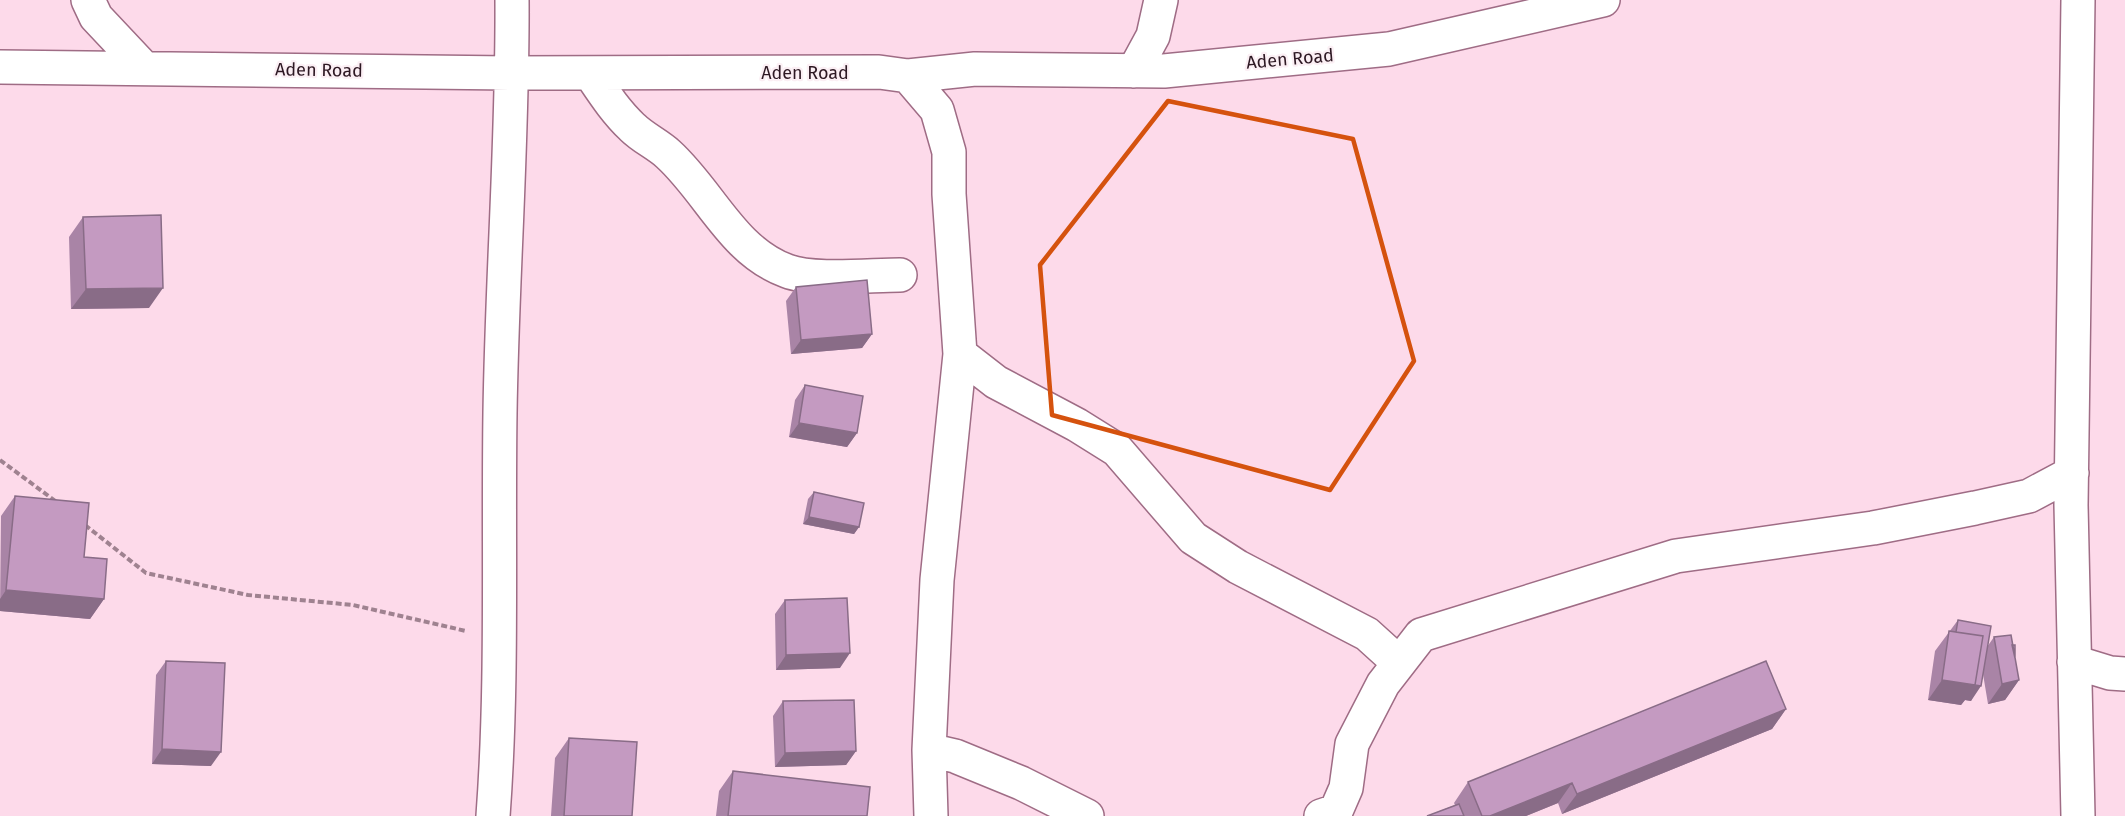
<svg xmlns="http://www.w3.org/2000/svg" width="2125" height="816" font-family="'Fira Sans',sans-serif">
	<rect width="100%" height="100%" fill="#fddaea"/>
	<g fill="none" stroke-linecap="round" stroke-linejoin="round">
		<g stroke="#9f6c85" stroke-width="36">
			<path id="minor" d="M88 0 96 17 144 68
				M2078 0 2071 505 2078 816
				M0 67 512 73 879 72 908 76 975 69 1164 71 1389 49 1603 0
				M1134 71 1153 36 1161 0
				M590 73C603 92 615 111 632 127 643 138 657 144 668 154 710 192 732 251 787 271 813 281 870 275 900 275
				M908 76 937 110 949 152V194L960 354 937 580 929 750 931 816
				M960 354 996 382 1077 425 1117 450 1193 538 1238 567 1367 634 1399 663
				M2074 662 2110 673 2125 674
				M929 750 955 756 1021 783 1087 816
				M493 816C503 682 498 547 500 413 502 275 513 138 512 0
				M1321 816 1336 811 1346 788 1352 744 1383 684 1421 635 1676 556 1873 528 1975 508 2029 496 2072 473"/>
		</g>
		<path stroke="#9f8290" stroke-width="4" stroke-dasharray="6 3" stroke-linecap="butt" d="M0 460 58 503
			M85 525 146 573 248 595 353 605 466 631"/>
		<use href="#minor" stroke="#fff" stroke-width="33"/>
	</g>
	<path fill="#a984a6" d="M83 217 149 308 71 309 69 237Z
		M796 287 872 334 862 348 791 354 786 301Z
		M805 385 857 433 847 447 789 437 795 400Z
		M814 492 859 527 854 534 803 524 808 499Z
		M15 496 84 557 104 599 90 619 0 611 1 516Z
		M785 600 840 668 776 670 775 614Z
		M1958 620 1987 647 1994 637 2015 658 2019 680 2005 700 1988 704 1983 674 1971 701 1965 700 1961 705 1928 700 1935 651Z
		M166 661 211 766 152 764 156 675Z
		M783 701 856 751 846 765 775 767 773 716Z
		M1786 709 1772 729 1562 814 1558 803 1526 816H1427L1455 805 1454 803 1468 782Z
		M569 738 632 816H551L555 758Z
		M733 771 867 816H716L719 791Z"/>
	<path fill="#896c87" d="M163 288 149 308 71 309 86 289Z
		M872 334 862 348 791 354 801 340Z
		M799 423 857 433 847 447 789 437Z
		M809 517 859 527 854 534 803 524Z
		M6 590 104 599 90 619 0 611V599Z
		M850 653 840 668 776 670 786 655Z
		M1942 680 1981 686 1971 701 1965 700 1961 705 1928 700Z
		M2019 680 2005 700 1988 704 2002 684Z
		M1786 709 1772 729 1562 814 1577 794Z
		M162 749 221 752 211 766 152 764Z
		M856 751 846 765 775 767 785 753Z
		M1572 783 1558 803 1526 816H1490Z"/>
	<path fill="#c49ac1" stroke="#896c87" stroke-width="1.5" d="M161 215 163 288 86 289 83 217Z
		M867 280 872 334 801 340 796 287Z
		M805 385 863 396 857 433 799 423Z
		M814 492 864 503 859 527 809 517Z
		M15 496 89 503 84 557 107 559 104 599 6 590Z
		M847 598 850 653 786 655 785 600Z
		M1958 620 1991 626 1981 686 1975 685 1983 636 1956 632Z
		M1949 631 1983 636 1975 685 1942 680Z
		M2011 635 2019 680 2002 684 1994 637Z
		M2012 645H2015V658Z
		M166 661 225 663 221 752 162 749Z
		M1766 661 1786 709 1577 794 1572 783 1490 816H1482L1468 782Z
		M854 700 856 751 785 753 783 701Z
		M569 738 637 742 632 816H564Z
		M733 771 870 787 867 816H728Z
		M1459 804 1464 816H1427Z"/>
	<path fill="none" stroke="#d5520e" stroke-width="4.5" stroke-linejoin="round" d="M1168 101 1353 139 1414 361 1330 490 1052 415 1040 265Z"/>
	<g text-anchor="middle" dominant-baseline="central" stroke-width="4.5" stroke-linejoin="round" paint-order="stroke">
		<g font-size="18" fill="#2d1823" stroke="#fbeff4">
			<text transform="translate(1290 59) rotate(-5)">Aden Road</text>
			<text transform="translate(319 70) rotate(1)">Aden Road</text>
			<text x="805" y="73">Aden Road</text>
		</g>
	</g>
</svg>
